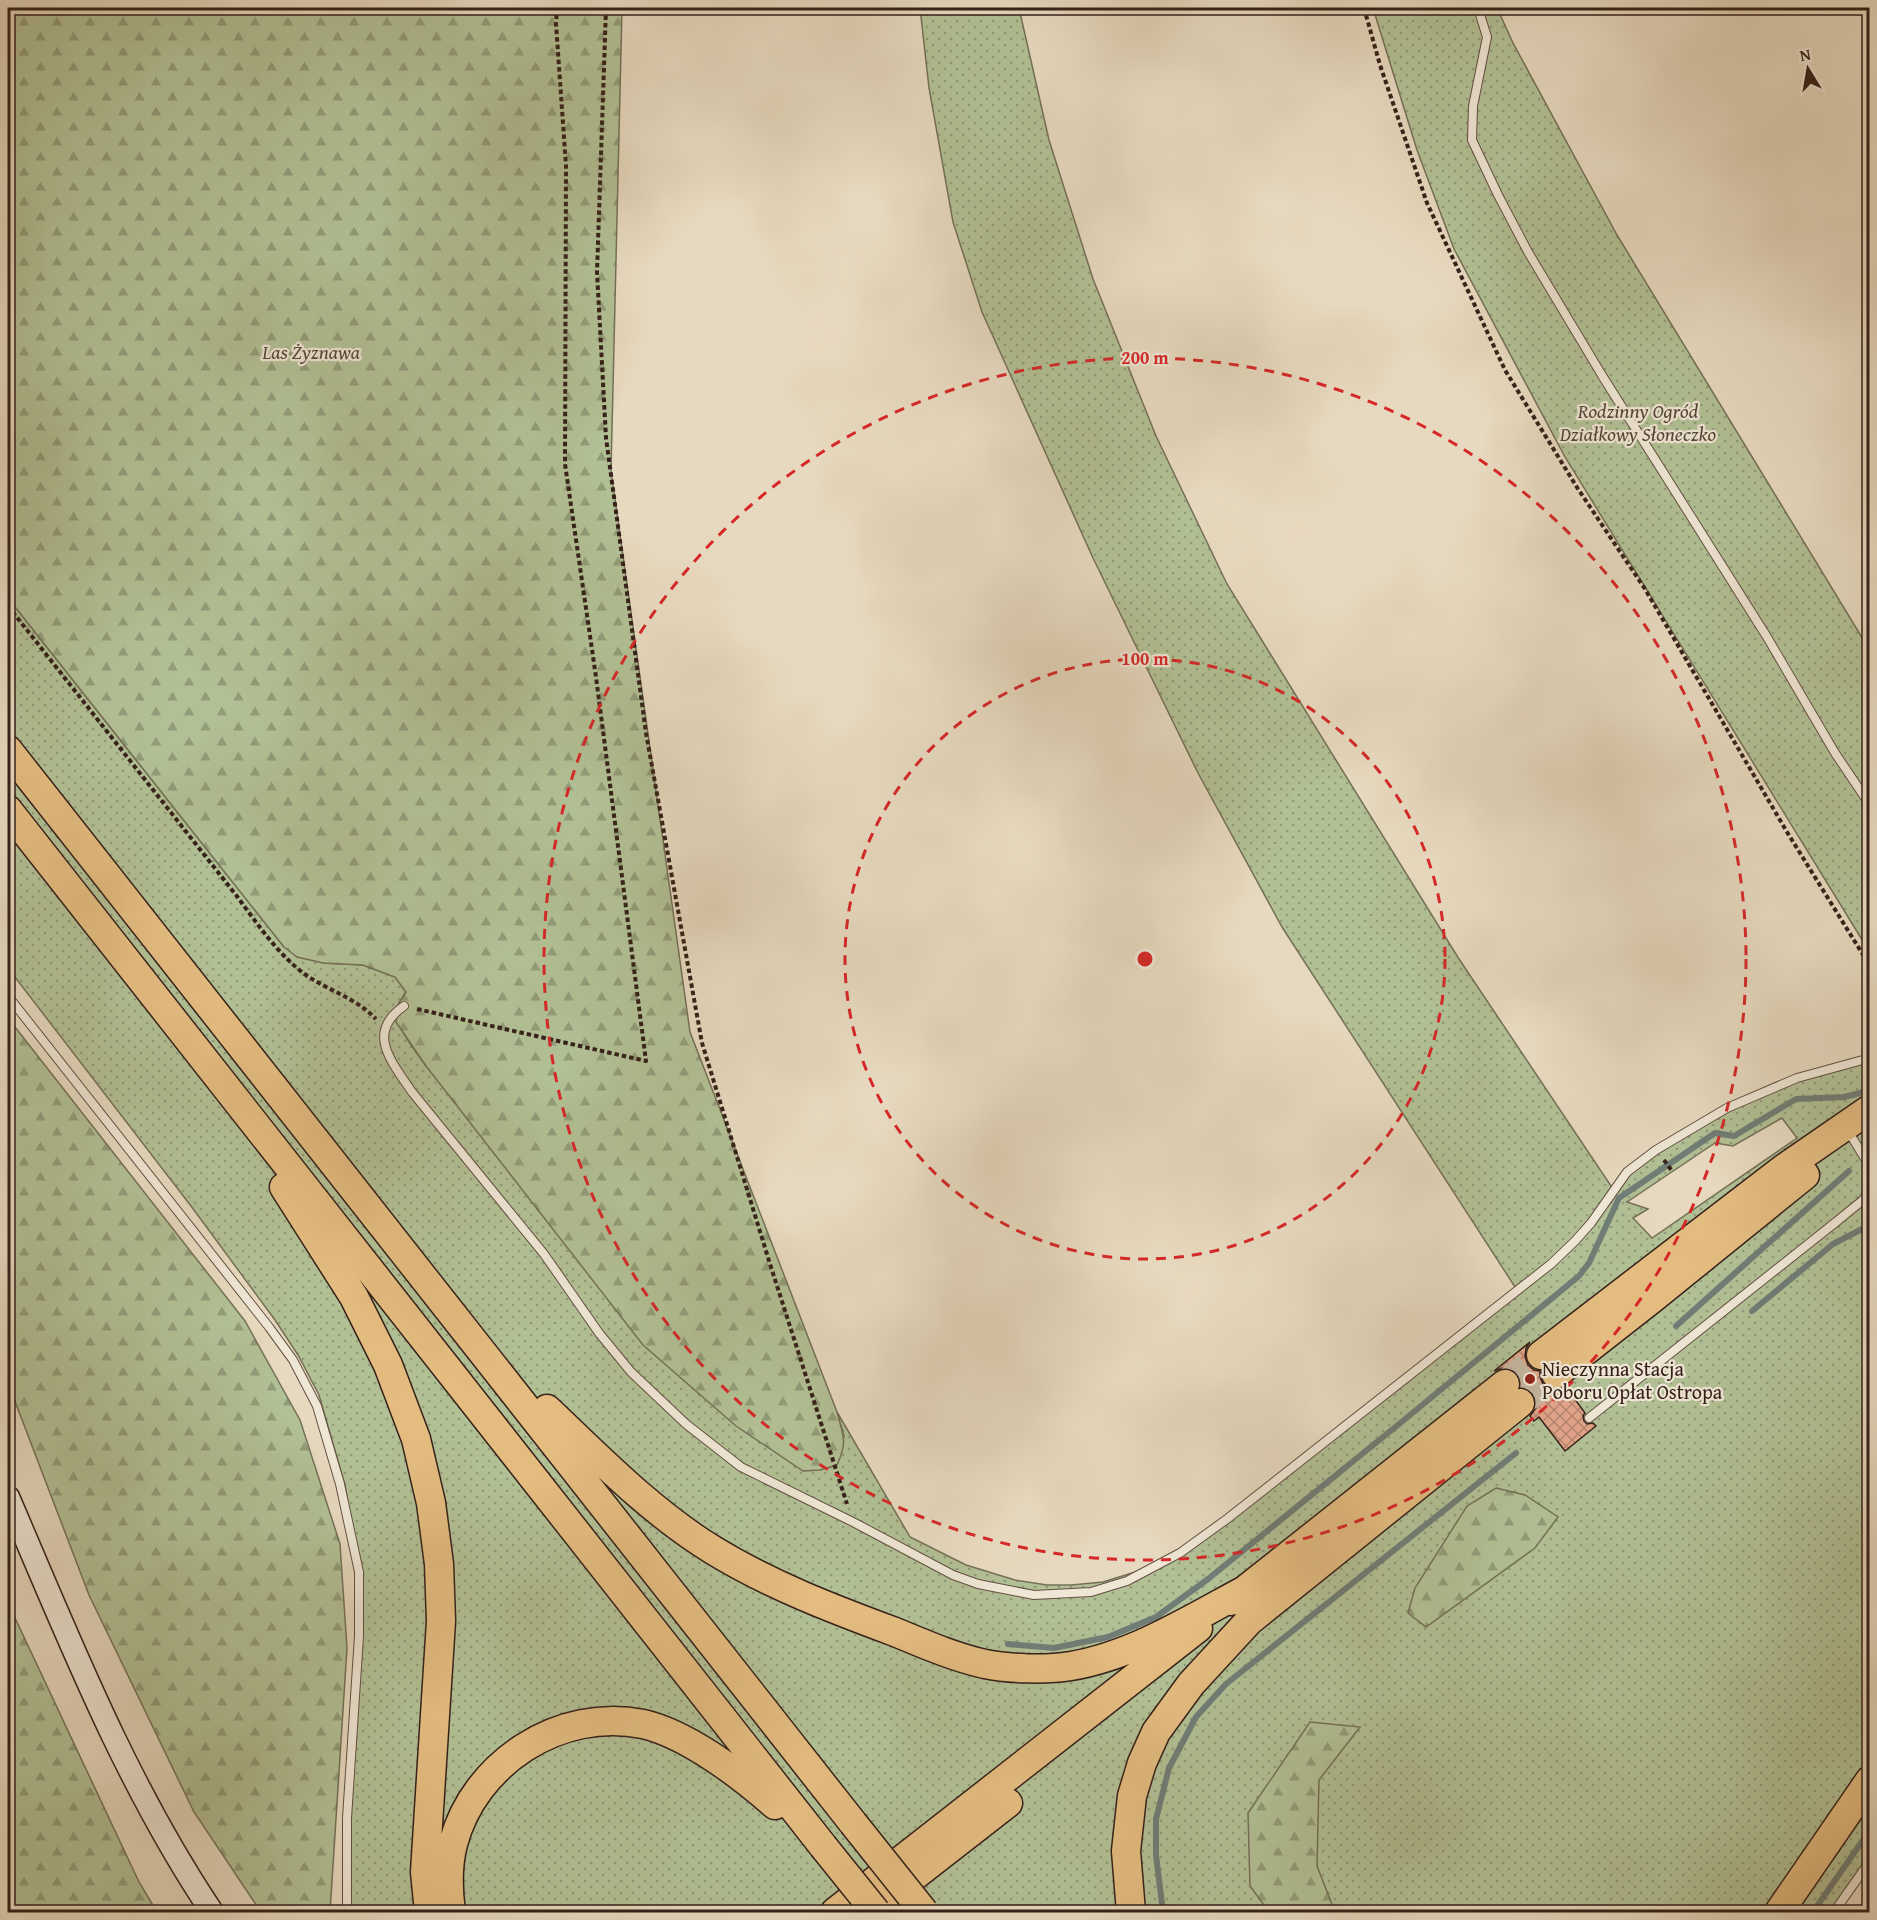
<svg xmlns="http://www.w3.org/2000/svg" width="1877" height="1920" font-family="'Gentium Book Plus',serif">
	<defs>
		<pattern id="grass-dots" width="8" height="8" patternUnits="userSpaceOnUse" patternTransform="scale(1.5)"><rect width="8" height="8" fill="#b2c095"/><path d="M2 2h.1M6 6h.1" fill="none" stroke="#929c79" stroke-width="1.8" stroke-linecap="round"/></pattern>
		<pattern id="forest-firs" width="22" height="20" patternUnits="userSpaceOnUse" patternTransform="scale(1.5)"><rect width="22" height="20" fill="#b2c095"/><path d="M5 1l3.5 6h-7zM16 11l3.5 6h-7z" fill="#929c79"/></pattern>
		<pattern id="building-cross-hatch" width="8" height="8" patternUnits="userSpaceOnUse" patternTransform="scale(1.5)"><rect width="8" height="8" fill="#e1a48a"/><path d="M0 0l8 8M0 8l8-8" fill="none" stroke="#b78570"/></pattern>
	</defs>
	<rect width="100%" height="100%" fill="#e7d9bf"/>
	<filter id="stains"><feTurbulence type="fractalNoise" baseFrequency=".00333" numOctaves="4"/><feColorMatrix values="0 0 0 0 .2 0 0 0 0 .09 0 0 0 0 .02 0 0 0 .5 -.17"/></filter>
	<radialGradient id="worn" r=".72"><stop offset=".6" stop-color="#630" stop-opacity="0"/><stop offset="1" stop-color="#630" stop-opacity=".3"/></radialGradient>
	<path fill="url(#grass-dots)" stroke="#747057" stroke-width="1.5" fill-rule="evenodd" d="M920 8H1019L1049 140 1093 279 1156 436 1227 584 1459 959 1613 1189 1627 1172 1697 1127 1797 1078 1869 1058 1870 1861 1834 1912H351L347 1894 360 1632 354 1537 345 1485 319 1395 298 1355 275 1320 191 1206 8 968V598L284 947 323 963 363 965 395 977 406 992C404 996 400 1000 398 1005 393 1026 415 1050 426 1066L844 1436 837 1412 910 1537 966 1565 1015 1580 1047 1585H1071L1103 1582 1145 1569 1180 1553 1517 1290 1282 927 1198 773 1093 558 982 312 953 222 929 88ZM1782 1118 1797 1138 1652 1238 1633 1218 1648 1209 1627 1202 1715 1143 1733 1146Z
		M1373 8H1497L1513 43 1617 235 1869 649V951L1565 457 1454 249 1417 150Z"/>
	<path fill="url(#forest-firs)" stroke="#747057" stroke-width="1.5" d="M8 8H622L611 471 690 1032 837 1412C843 1435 848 1442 837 1465L820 1470 803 1471 736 1426 643 1345 426 1066 396 1022 399 1003 406 992 395 977 363 965 323 963 297 957 284 947 8 598Z
		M8 1018 245 1321 300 1420 340 1544 347 1648 330 1912H261L194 1812 89 1595 8 1383Z
		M1496 1488 1525 1495 1558 1517 1535 1548 1426 1627 1408 1613 1415 1588 1467 1506Z
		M8 1603 139 1882 157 1912H8Z
		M1310 1722 1360 1727 1319 1780 1317 1866 1335 1912H1269L1250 1886 1248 1813Z"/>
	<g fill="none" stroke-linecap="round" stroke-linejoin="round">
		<path stroke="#707d76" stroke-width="6" d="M1752 1311 1833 1244 1864 1228 1870 1222
			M1676 1326 1849 1171
			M1008 1644 1054 1648 1108 1637 1156 1617 1208 1579 1404 1420 1579 1276 1589 1263 1619 1198 1715 1133 1734 1136 1796 1099 1844 1097 1860 1093 1870 1088
			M1865 1744 1870 1737
			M1163 1912 1156 1855V1819L1169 1768 1196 1717 1226 1684 1516 1453
			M1813 1912 1870 1830"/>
	</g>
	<path fill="url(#building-cross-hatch)" stroke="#352119" stroke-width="1.5" d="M1530 1342 1526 1348 1525 1357 1528 1365 1534 1370 1540 1371V1377L1543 1384 1549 1389 1558 1390 1566 1387 1585 1413 1583 1416 1584 1421 1587 1424 1593 1423 1596 1426 1565 1451 1539 1417 1534 1421 1530 1416 1536 1408V1400L1532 1392 1526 1388 1521 1387V1381L1518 1373 1512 1369 1503 1368 1494 1371Z"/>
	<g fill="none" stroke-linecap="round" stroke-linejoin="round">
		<path stroke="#c3b49e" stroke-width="28" stroke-dasharray="28 14" stroke-linecap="butt" d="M1505 1384 1541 1355
			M1520 1403 1556 1374"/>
		<g stroke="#624f42" stroke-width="10">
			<path id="lane" d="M1478 8 1487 37 1473 106 1472 140 1498 195 1528 252 1603 377 1767 637 1835 753 1870 805
				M8 996 269 1327 293 1360 317 1406 340 1484 359 1572V1636L347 1818V1912
				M404 1006C365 1033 392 1062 412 1092L544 1254 599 1333 631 1372 686 1424 741 1467 853 1522 953 1575 978 1584 1034 1595 1091 1592 1127 1581 1180 1553 1227 1519 1551 1264 1575 1241 1591 1223 1627 1172 1656 1150 1727 1108 1797 1078 1870 1058
				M1853 1139 1867 1162 1870 1169
				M1589 1418 1836 1222 1863 1200 1870 1189
				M1834 1912 1870 1861"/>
		</g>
		<g stroke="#352119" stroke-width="25">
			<path id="secondary" d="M8 1497C69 1639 126 1784 212 1912"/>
		</g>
		<g stroke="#352119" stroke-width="31">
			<path id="highway" d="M8 750 853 1823
				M8 810 823 1846
				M284 1187 354 1297 388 1365 416 1439 431 1503 439 1564 441 1621 425 1872 429 1912
				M1541 1355 1783 1169 1870 1109
				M1556 1374 1653 1298 1805 1175
				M547 1409C599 1458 651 1512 713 1550 770 1585 833 1609 895 1632 924 1644 954 1657 985 1664 1010 1669 1046 1670 1071 1666 1132 1656 1191 1619 1245 1590
				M1231 1601 1505 1384
				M451 1912C448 1890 447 1867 453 1844 474 1763 560 1707 643 1724 687 1734 741 1775 775 1805
				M835 1912 1198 1628
				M868 1912 1008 1803
				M1131 1912 1126 1851 1132 1796 1142 1763 1156 1732 1191 1684 1249 1621 1520 1403
				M1779 1912 1870 1780"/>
		</g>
		<path stroke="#352119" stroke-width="4" stroke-dasharray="4.5 3" stroke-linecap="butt" d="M606 8 597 272 606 438 646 733 702 1043 770 1264 847 1504
			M1364 8 1380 65 1427 203 1505 370 1578 489 1645 589 1787 832 1870 966
			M8 606 236 895C256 922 279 956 306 975 329 991 356 998 376 1019
			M417 1009 646 1061 596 677 565 464 566 166 556 24 557 8
			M1664 1160 1672 1171"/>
		<use href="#lane" stroke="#efe6d5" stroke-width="8"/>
		<use href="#secondary" stroke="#efe6d5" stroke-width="22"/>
		<use href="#highway" stroke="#e4bc80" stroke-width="28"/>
		<g stroke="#352119" stroke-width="31" stroke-linecap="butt">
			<path id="highway-bridge" d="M853 1823 924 1912
				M823 1846 876 1912"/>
		</g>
		<use href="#highway-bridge" stroke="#e4bc80" stroke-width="28"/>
	</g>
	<g fill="none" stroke="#d62828" stroke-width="3" stroke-dasharray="10 8">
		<circle cx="1145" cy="959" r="300"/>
		<circle cx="1145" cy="959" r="601"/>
	</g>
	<circle fill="#8f2418" stroke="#efe6d5" stroke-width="2" cx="1530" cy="1379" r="6"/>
	<g text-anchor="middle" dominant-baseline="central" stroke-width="4.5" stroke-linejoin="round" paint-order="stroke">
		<g font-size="20" font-style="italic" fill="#544938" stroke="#efe6d5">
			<text x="311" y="351">Las Żyznawa</text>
			<text x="1638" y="410">Rodzinny Ogród<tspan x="1638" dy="23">Działkowy Słoneczko</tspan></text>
		</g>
		<g font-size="20" fill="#352119" stroke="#efe6d5" text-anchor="start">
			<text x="1542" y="1368">Nieczynna Stacja<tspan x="1542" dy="23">Poboru Opłat Ostropa</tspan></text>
		</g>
	</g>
	<circle cx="1145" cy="959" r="9" fill="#d62828" stroke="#efe6d5" stroke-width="3"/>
	<g font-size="18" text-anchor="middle" font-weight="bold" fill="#d62828" stroke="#efe6d5" stroke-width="4.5" stroke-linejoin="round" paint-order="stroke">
		<text x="1145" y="364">200 m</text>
		<text x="1145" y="665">100 m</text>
	</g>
	<rect width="1877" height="1920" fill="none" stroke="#e7d9bf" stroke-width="30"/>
	<rect x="9" y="9" width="1859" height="1902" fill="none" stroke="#352119" stroke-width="3"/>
	<rect x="15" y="15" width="1847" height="1890" fill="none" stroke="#352119" stroke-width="1.5"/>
	<g transform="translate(1808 69) rotate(349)" stroke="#efe6d5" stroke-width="4.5" paint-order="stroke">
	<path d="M0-4.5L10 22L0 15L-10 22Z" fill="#352119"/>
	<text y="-9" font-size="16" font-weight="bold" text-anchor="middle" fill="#352119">N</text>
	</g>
	<rect width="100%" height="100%" filter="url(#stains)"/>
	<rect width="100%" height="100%" fill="url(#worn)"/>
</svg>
